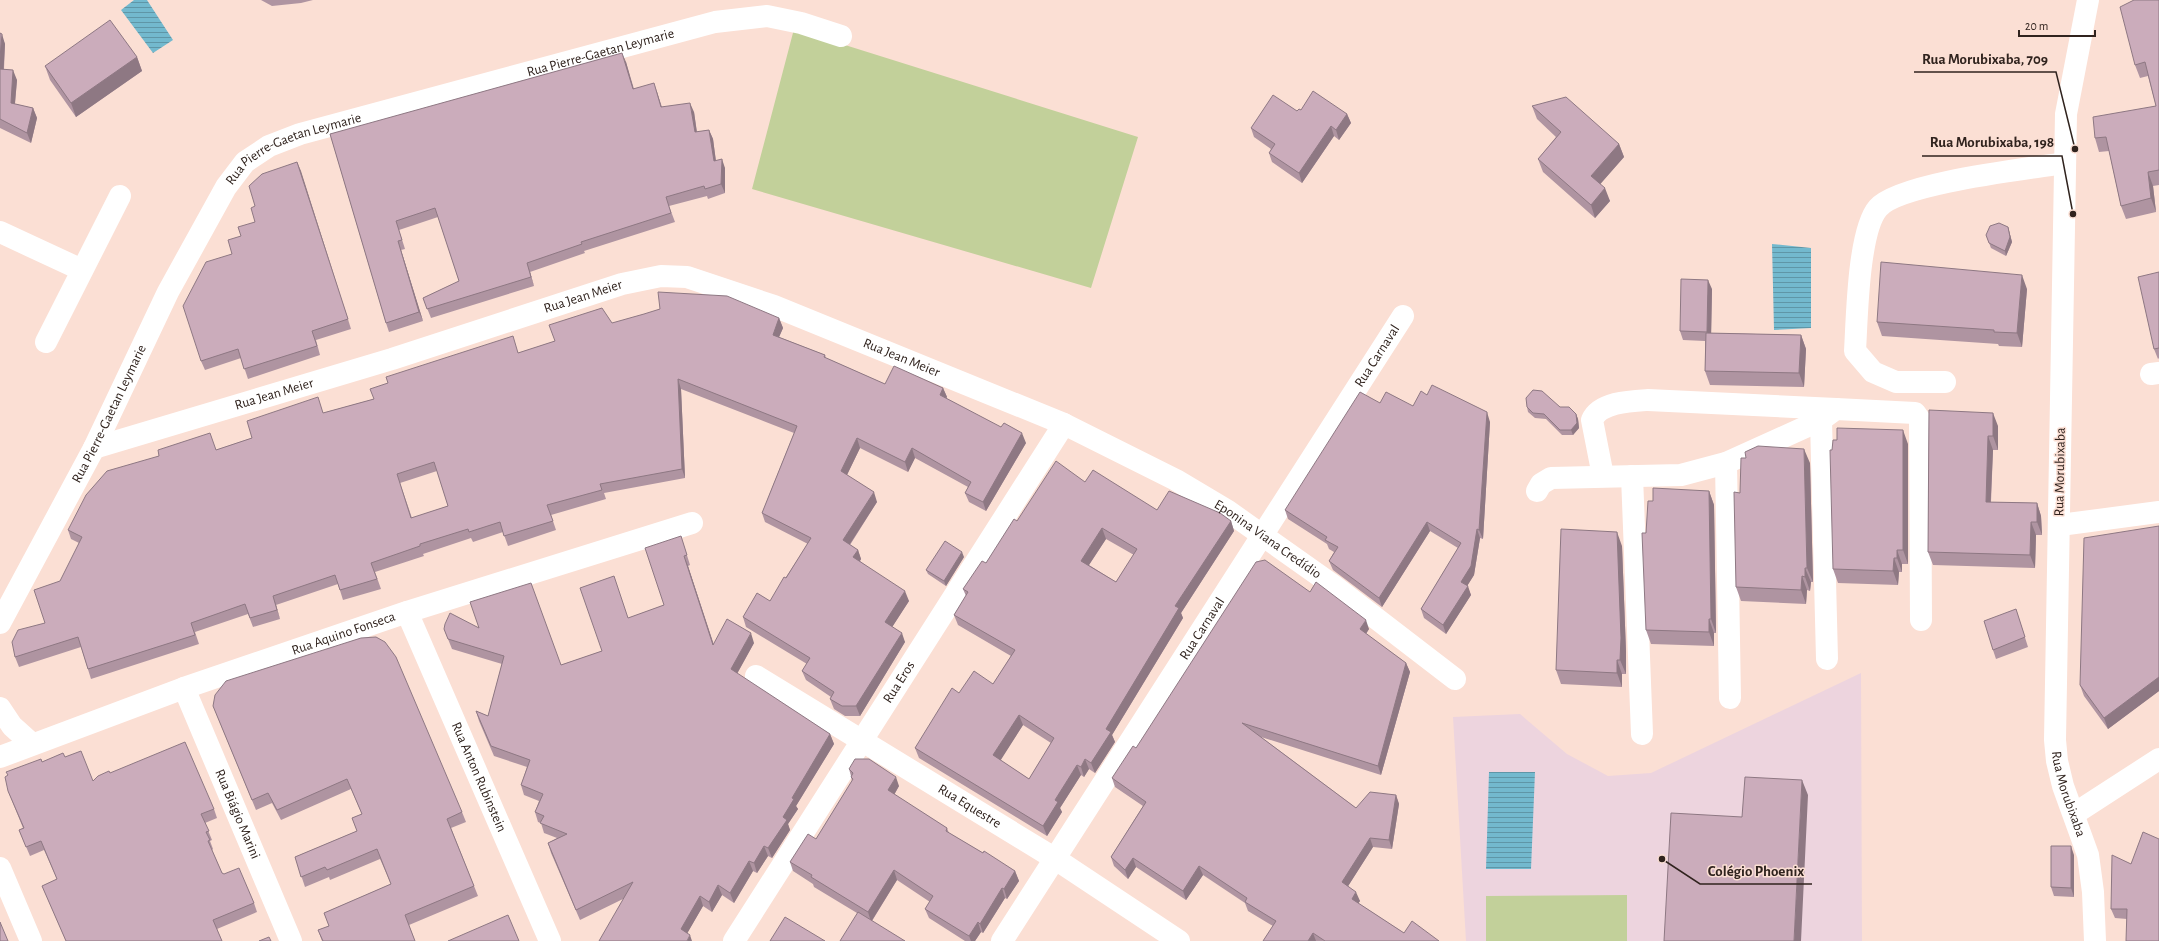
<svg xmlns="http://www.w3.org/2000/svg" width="2159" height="941" font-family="'Alegreya Sans',sans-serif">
	<defs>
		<pattern id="water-rules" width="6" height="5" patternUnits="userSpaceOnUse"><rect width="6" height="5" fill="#73b9ce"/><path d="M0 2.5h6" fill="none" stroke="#5f96a7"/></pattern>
	</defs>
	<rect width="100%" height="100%" fill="#fbdfd4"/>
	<path fill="#edd4de" d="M1861 673 1862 941H1466L1453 717 1520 714 1567 754 1608 776 1651 773Z"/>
	<path fill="#c2d09a" d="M794 29 1138 137 1091 288 752 189Z
		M1627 895V941H1486V896Z"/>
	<path fill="url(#water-rules)" d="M134 0H147L173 40 153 53 121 10Z
		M1772 244 1811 248V328L1774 330Z
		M1489 772H1535L1531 869H1486Z"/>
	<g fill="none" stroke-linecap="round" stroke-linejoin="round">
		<g stroke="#fff" stroke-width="22">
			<path id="s1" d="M2088 0 2066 114 2055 740 2057 761 2063 786 2088 855 2093 892 2095 941"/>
			<path d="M0 232 82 270"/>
			<path d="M46 342 120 196"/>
			<path d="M2151 374 2159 373"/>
			<path d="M1945 382H1896L1873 372 1855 351C1857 319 1858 231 1878 208 1900 183 2027 169 2065 163"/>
			<path d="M1821 420 1827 659"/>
			<path id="s2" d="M94 448 392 359 622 284 661 276 687 277 774 306 1064 424 1176 480 1228 511 1334 586 1455 679"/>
			<path d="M1726 463 1730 698"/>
			<path d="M1603 476 1592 420C1600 402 1631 401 1648 400L1836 409"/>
			<path d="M1632 476 1642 734"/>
			<path d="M1537 491 1541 484 1551 478 1681 475 1726 463 1821 420 1836 409 1915 413 1920 420 1921 620"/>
			<path d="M2060 525 2159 512"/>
			<path id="s3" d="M407 612 550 941"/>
			<path id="s4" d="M0 623 94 448 168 292 226 187 245 162 269 146 300 134 715 22 767 16 801 23 841 36"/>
			<path id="s5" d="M756 676 1054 858 1179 941"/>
			<path id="s6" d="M184 688 291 941"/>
			<path d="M0 708 12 726 32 744"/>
			<path id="s7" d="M0 757 184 688 407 612 692 523"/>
			<path d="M2074 814 2159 759"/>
			<path d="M0 868 31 941"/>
			<path id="s8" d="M734 941 1064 424"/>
			<path id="s9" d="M1002 941 1403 316"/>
		</g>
	</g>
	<path fill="#af94a1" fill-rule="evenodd" d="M261 0H313L301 3 272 6Z
		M2159 0V185L2153 186 2156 212 2126 219 2121 206 2109 151 2099 152 2095 138 2156 106 2148 76 2140 78 2135 65Z
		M0 33 5 44 4 69 17 80 15 104 33 108 37 118 31 143 0 128Z
		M137 57 142 71 76 117 50 80 45 66Z
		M626 62 634 89 657 92 662 107 694 112 697 132 709 130 713 139 716 161 725 168V193L708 199 707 196 669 206 675 222 584 251 585 253 530 272 534 286 431 318 423 298 459 281 438 217 399 230 405 249 401 250 423 321 389 332 386 323 330 134Z
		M1532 106 1619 144 1624 157 1600 184 1610 201 1595 218 1543 172 1538 159 1556 137 1537 119Z
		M1301 110 1347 114 1351 123 1339 140 1334 136 1302 183 1272 162 1269 153 1271 149 1254 137 1251 128Z
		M297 162 351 329 316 340 320 355 248 379 241 358 205 370 201 361 232 254 255 222V206Z
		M2008 227 2012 242 2006 256 1991 248 1986 235Z
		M2159 272V358L2158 359 2154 349Z
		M1712 289 1711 333 1801 335 1806 349 1804 387 1710 385 1705 371V341L1683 340 1680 331Z
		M2027 289 2022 347 1999 346 1998 344 1882 336 1877 322Z
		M779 318 783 328 779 337 825 355 826 358 885 384 943 388 947 397 946 398 1026 443 986 511 969 502 965 493 968 487 915 458 908 472 860 448 847 475 877 502 850 545 858 550 861 559 860 561 909 601 892 627 905 642 860 716H845L834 709 830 699 831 697 806 680 802 671 807 664 746 627 743 617 770 601 808 544 765 522 762 513 794 433 681 389 685 478 604 493 606 499 551 515 556 530 508 546 503 532 473 542 471 538 423 554 424 556 375 572 381 589 343 600 338 584 276 605 280 619 253 627 248 614 195 632 199 644 91 679 81 647 19 667 15 657 45 623 79 543 71 539 68 530 216 450 252 438 323 413 374 399 518 353 612 323ZM437 471 448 506 412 518 400 483Z
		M1427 395 1490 422 1483 539 1480 538 1474 575 1467 586 1471 595 1446 634 1424 618 1421 609 1458 548 1430 531 1382 607 1333 570 1329 561 1334 552 1329 549 1327 544 1288 519 1285 510 1380 403 1413 406Z
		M1527 407H1560L1576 414 1578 419 1579 428 1573 435H1562L1546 419 1535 418 1528 412Z
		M1929 410 1998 426V450H1993L1991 502 2037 503 2041 516 2042 535H2036L2035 568 1933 565 1928 552Z
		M1908 444V564H1902V572H1899L1898 585 1838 583 1833 569Z
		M1810 463 1813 582H1811L1810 591 1807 590 1806 604 1741 601 1736 587Z
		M1085 482 1157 510 1231 521 1234 531 1181 613 1183 618 1112 735 1115 742 1095 773 1089 769 1084 777 1081 775 1060 808 1062 812 1047 836 919 758 915 748 959 693 993 684 1011 656 958 625 954 615 966 596 963 589 986 563 1017 521ZM1106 539 1134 555 1116 582 1089 565ZM1023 725 1051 743 1029 779 1000 760Z
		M1709 491 1714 505 1716 633H1714V646L1651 644 1646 630V533L1653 501Z
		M2159 526V691L2108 729 2084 696 2080 685Z
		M681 536 690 565 688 566 714 645 754 643 737 674 830 734 834 744 796 806 798 809 788 824 790 830 772 858 768 856 757 873 753 871 734 903 722 895 712 912 703 906 687 933 623 899 580 920 551 853 548 843 557 838 544 833 541 823 538 822 535 812 539 801 524 795 521 785 527 767 494 756 479 721 476 711 488 716 502 664 452 649 444 629 479 628 561 665 602 651 629 618 664 605Z
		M1622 546 1626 652V674H1622V687L1561 684 1556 670Z
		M964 557 946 586 928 574 926 570Z
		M1310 592 1369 629 1366 634 1406 663 1410 672 1381 775 1261 737 1356 808 1396 795 1399 804 1392 849 1373 847 1348 886 1360 901 1358 903 1404 933 1439 941H1263L1273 926 1248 911 1245 903 1203 875 1186 900 1136 867 1128 879 1114 866 1111 857 1143 806 1115 787 1112 778 1136 748Z
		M2016 609 2028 647 1996 659 1993 650Z
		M213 706 462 812 466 822 451 828 478 896 409 925 415 941H322L318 930 329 926 324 913 391 884 380 859 330 880 329 877 305 887 295 857 357 831 352 818 362 814 351 789 281 820 272 803 256 810Z
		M65 757 93 781 110 773 214 809 217 818 205 823 212 840 210 841 213 849 212 850 222 873 254 903 257 912 217 929 222 941H66L46 895 42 886 57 879 44 850 30 856 19 830 23 828 8 791 42 762Z
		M849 769 899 786 894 795 947 828 949 833 983 853 1015 871 1019 881 1007 899 1005 898 983 933 981 932 975 941H965L929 918 925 909 930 902 897 880 872 921 857 913 814 887 813 884 793 871 790 862 816 839 852 781 851 777V776Z
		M2074 855V897L2054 896 2051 887Z
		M2131 864 2127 919 2115 918 2111 909Z"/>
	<path fill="#8e7883" d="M2 34 5 44 3 79 0 71V58Z
		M622 53 626 62 636 98 633 89Z
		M137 57 142 71 76 117 71 103Z
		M13 70 17 80 14 113 11 103Z
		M654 83 657 92 664 116 661 107Z
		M690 103 694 112 698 141 695 132Z
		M33 108 37 118 31 143 27 133Z
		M1347 114 1351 123 1339 140 1336 130Z
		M1331 126 1334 136 1302 183 1299 173Z
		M709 130 713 139 717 170 714 161Z
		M1619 144 1624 157 1596 189 1591 176Z
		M722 159 725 168V193L721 184Z
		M297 162 301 171 351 329 348 319Z
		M2148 172 2153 186 2156 212 2151 198Z
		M1605 188 1610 201 1595 218 1591 205Z
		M2008 227 2012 242 2006 256 2005 251Z
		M398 241 401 250 423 321 419 312Z
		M527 263 530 272 534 286 531 277Z
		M2022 275 2027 289 2022 347 2017 333Z
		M1708 280 1712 289 1711 342 1707 332Z
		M779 318 783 328 776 344 773 335Z
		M1801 335 1806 349 1804 387 1799 373Z
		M678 379 681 389 685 478 682 469Z
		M943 388 947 397 943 404 940 395Z
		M1487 412 1490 422 1483 539 1479 530Z
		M1993 413 1998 426V450L1993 436Z
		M1576 414 1578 419 1579 428 1573 435 1571 430Z
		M1903 430 1908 444V564L1903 550Z
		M1022 433 1026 443 986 511 983 502Z
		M1988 436 1993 450 1990 516 1986 502Z
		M857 438 860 448 844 481 841 471Z
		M912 448 915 458 908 472 905 462Z
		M1804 449 1810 463 1813 582 1807 568Z
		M1709 491 1714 505 1716 633 1711 619Z
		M874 492 877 502 846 550 843 540Z
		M2037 503 2041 516 2042 535 2037 522Z
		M1231 521 1234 531 1181 613 1183 618 1112 735 1115 742 1095 773 1091 763 1106 729 1175 606Z
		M1427 522 1430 531 1382 607 1379 598Z
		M2031 522 2036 535 2035 568 2030 555Z
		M1102 528 1106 539 1085 571 1081 561Z
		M1477 529 1480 538 1474 575 1464 591 1461 582Z
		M1617 532 1622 546 1626 652V674L1620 660Z
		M858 550 861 559 857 566 853 557Z
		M1897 550 1902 564V572L1897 558Z
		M962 552 964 557 946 586 944 581Z
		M684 556 688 566 717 655 713 645Z
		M1894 558 1899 572 1898 585 1893 571Z
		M1805 568 1811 582 1810 591 1805 577Z
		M1802 576 1807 590 1806 604 1801 590Z
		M1468 586 1471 595 1446 634 1443 625Z
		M905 591 909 601 889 632 885 622Z
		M273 596 276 605 280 619 277 610Z
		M1709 619 1714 633V646L1709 632Z
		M1366 620 1369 629 1363 638 1360 629Z
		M751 633 754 643 734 679 731 669Z
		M902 633 905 642 860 716 856 706Z
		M1617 660 1622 674V687L1617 673Z
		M1406 663 1410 672 1381 775 1378 766Z
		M2159 677V691L2108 729 2104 718Z
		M1019 715 1023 725 997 766 993 755Z
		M830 734 834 744 796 806 798 809 788 824 790 830 772 858 768 848 792 798Z
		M1085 759 1089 769 1084 777 1081 767Z
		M1077 765 1081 775 1060 808 1062 812 1047 836 1043 826 1055 800Z
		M896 777 899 786 891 800 888 790Z
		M1802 780 1808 795 1801 941H1794Z
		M1396 795 1399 804 1392 849 1389 840Z
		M1370 838 1373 847 1345 891 1342 882Z
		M764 846 768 856 757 873 754 863Z
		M2071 846 2074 855V897L2071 888Z
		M1133 858 1136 867 1128 879 1125 870Z
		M749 861 753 871 734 903 730 893Z
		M1199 866 1203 875 1186 900 1183 891Z
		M894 870 897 880 871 922 868 912Z
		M1015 871 1019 881 1007 899 1004 889Z
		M718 885 722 895 712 912 709 902Z
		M1002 888 1005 898 983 933 980 924Z
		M1356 892 1360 901 1355 908 1352 899Z
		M700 896 703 906 684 939 681 929Z
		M978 922 981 932 975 941H971L969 936Z
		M1313 933 1316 941H1308Z
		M690 935 692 941H687Z"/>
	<path fill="#cbacbb" stroke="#8e7883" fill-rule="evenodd" d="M2134 0H2159V170L2148 172 2151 198 2121 206 2106 137 2095 138 2093 117 2156 106 2145 62 2135 65 2120 7Z
		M110 20 137 57 71 103 45 66Z
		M0 33 2 34 0 58Z
		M622 53 633 89 654 83 661 107 690 103 695 132 709 130 714 161 722 159 721 184 705 189 704 186 666 197 671 213 581 242 582 244 527 263 531 277 427 309 423 298 459 281 435 208 396 221 402 240 398 241 419 312 386 323 330 134Z
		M0 69 13 70 11 103 33 108 27 133 0 119Z
		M1313 91 1347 114 1336 130 1331 126 1299 173 1269 153 1275 144 1251 128 1273 95 1297 111 1299 109 1301 110Z
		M1566 97 1619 144 1591 176 1605 188 1591 205 1538 159 1561 132 1532 106Z
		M297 162 348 319 312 331 317 346 244 369 238 349 201 361 183 306 206 262 232 254 228 240 241 236 238 227 255 222 251 208 255 206 249 186 262 174Z
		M1999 223 2008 227 2010 237 2005 251 1989 243 1986 235 1990 226Z
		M1881 262 2022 275 2017 333 1994 332V330L1877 322Z
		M2159 272V348L2154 349 2138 277Z
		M1681 279 1708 280 1707 332 1680 331Z
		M658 292 727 296 779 318 773 335 825 355 824 357 885 384 894 366 943 388 940 395 1001 427 1004 423 1022 433 983 502 965 493 971 482 912 448 905 462 857 438 841 471 874 492 843 540 858 550 853 557 905 591 885 622 902 633 856 706H842L830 699 834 692 802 671 810 658 743 617 757 593 770 601 784 577 786 578 811 538 762 513 797 426 678 379 682 469 600 484 602 490 547 505 553 521 504 536 500 522 469 532 468 529 420 544V546L371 563 377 579 340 590 335 575 273 596 277 610 250 618 245 604 191 623 195 635 88 669 78 637 15 657 12 642 18 630 45 623 34 590 60 581 82 537 68 530 86 495 107 471 159 456 158 450 210 433 216 450 252 438 247 421 318 397 323 413 374 399 370 389 388 383 386 377 513 336 518 353 555 341 549 325 602 308 612 323 644 314 660 309ZM434 462 448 506 411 518 397 474Z
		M1706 333 1801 335 1799 373 1705 371Z
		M1432 385 1487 412 1479 530 1477 529 1471 566 1461 582 1468 586 1443 625 1421 609 1461 543 1427 522 1379 598 1329 561 1338 547 1325 540 1327 537 1285 510 1360 392 1380 403 1386 392 1413 406 1421 391 1427 395Z
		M1533 390 1542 391 1560 407H1569L1576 414 1577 423 1571 430H1560L1544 414 1533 413 1527 407 1526 398Z
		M1929 410 1993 413V436H1988L1986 502 2037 503V522H2031L2030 555 1928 552Z
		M1837 428 1903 430V550H1897V558H1894L1893 571 1833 569 1830 450H1832L1833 440H1837Z
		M1758 446 1804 449 1807 568H1805V577L1802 576 1801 590 1736 587 1734 492 1740 493 1741 458H1746L1745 452Z
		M1056 461 1085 482 1093 470 1157 510 1169 491 1220 513 1231 521 1175 606 1179 608 1106 729 1111 732 1091 763 1085 759 1081 767 1077 765 1055 800 1058 802 1043 826 915 748 952 688 959 693 974 671 993 684 1015 650 954 615 968 592 963 589 982 561 986 563 1014 519 1017 521ZM1102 528 1137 549 1116 582 1081 561ZM1019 715 1054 738 1029 779 993 755Z
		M1653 488 1709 491 1711 619H1709V632L1646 630 1642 533H1646L1648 501H1653Z
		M2159 526V677L2104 718 2080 685 2084 538Z
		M1561 529 1617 532 1621 638 1620 660H1617V673L1556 670Z
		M681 536 687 555 684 556 713 645 727 619 751 633 731 669 830 734 792 798 794 799 783 817 787 820 768 848 764 846 754 863 749 861 730 893 718 885 709 902 700 896 681 929 690 935 687 941H599L633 882 576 910 548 843 567 834 540 823 544 816 535 812 543 794 521 785 530 760 491 746 476 711 488 716 504 656 448 639 444 629 445 624 450 613 479 628 470 602 531 583 561 665 602 651 580 588 614 576 628 618 664 605 645 548Z
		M945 541 962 552 944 581 926 570Z
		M1265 560 1310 592 1316 582 1366 620 1360 629 1406 663 1378 766 1242 723 1356 808 1370 792 1396 795 1389 840 1370 838 1342 882 1356 892 1352 899 1404 933 1412 921 1439 941H1325L1313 933 1308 941H1263L1276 921 1245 902 1247 898 1199 866 1183 891 1133 858 1125 870 1111 857 1146 802 1112 778 1133 746 1136 748 1256 562Z
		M2016 609 2025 637 1993 650 1984 621Z
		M376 637 385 642 396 657 462 812 447 819 474 886 405 915 415 941H323L318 930 329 926 324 913 391 884 377 849 327 870 325 867 301 877 295 857 357 831 352 818 362 814 347 779 277 810 268 793 252 800 213 706 215 695 226 681 361 638Z
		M185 742 214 809 201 814 209 831 206 832 210 840 208 841 222 873 224 874 239 868 254 903 213 920 222 941H66L42 886 57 879 41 841 26 847 19 830 24 828 8 791 5 777 8 775 6 772 41 759 42 762 63 753 65 757 81 751 93 781 98 776 109 771 110 773Z
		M855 759H869L896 777 888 790 947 828 946 831 983 853 984 851 1015 871 1004 889 1002 888 980 924 978 922 969 936 925 909 933 896 894 870 868 912 811 877 812 875 790 862 808 834 816 839 853 779 851 777 853 773 849 769Z
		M1745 777 1802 780 1794 941H1664L1671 813 1742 817Z
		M2143 832 2159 839V941H2126L2127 909H2111L2112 855 2131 864Z
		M2051 846H2071V888L2051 887Z
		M858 912 905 941H840Z
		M508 915 519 941H448Z
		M785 917 825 941H770Z
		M0 922 8 941H0Z
		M269 937 271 941H259Z"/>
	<g text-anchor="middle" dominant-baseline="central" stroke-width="3" stroke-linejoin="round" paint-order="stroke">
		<g font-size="14" fill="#30231e" stroke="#fbdfd4">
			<text stroke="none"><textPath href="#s4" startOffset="896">Rua Pierre-Gaetan Leymarie</textPath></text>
			<text stroke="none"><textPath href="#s4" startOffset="572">Rua Pierre-Gaetan Leymarie</textPath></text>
			<text stroke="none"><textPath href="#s2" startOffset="512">Rua Jean Meier</textPath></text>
			<text stroke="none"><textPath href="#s9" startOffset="695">Rua Carnaval</textPath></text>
			<text stroke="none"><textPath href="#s2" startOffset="848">Rua Jean Meier</textPath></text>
			<text stroke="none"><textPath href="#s2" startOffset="188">Rua Jean Meier</textPath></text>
			<text stroke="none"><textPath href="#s4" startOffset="236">Rua Pierre-Gaetan Leymarie</textPath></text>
			<text transform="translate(2060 472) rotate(-89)">Rua Morubixaba</text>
			<text stroke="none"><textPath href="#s2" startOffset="1258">Eponina Viana Credídio</textPath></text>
			<text stroke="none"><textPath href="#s9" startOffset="371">Rua Carnaval</textPath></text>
			<text stroke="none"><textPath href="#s7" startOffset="365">Rua Aquino Fonseca</textPath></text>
			<text stroke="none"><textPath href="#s8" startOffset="307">Rua Eros</textPath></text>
			<text stroke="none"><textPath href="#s3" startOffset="180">Rua Anton Rubinstein</textPath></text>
			<text stroke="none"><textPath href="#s1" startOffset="798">Rua Morubixaba</textPath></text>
			<text stroke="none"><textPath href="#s5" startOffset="250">Rua Equestre</textPath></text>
			<text stroke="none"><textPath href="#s6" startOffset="137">Rua Biágio Marini</textPath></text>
		</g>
	</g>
	<path fill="none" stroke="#30231e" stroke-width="1.5" d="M2075 149L2056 72H1914M2073 214L2062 156H1922M1662 859L1700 884H1812"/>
	<g fill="#30231e" stroke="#fbdfd4" stroke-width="1.5">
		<circle cx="2075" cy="149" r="4"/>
		<circle cx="2073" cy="214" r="4"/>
		<circle cx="1662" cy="859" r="4"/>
	</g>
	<g font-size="15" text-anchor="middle" font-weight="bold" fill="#30231e" stroke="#fbdfd4" stroke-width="3" stroke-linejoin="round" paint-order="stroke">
		<text x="1985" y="64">Rua Morubixaba, 709</text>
		<text x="1992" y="147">Rua Morubixaba, 198</text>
		<text x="1756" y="876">Colégio Phoenix</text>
	</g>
	<path d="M2019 30v6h76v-6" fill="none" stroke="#30231e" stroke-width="2"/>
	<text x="2025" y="30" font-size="12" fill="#30231e" stroke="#fbdfd4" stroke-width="3" paint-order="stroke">20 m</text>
</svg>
